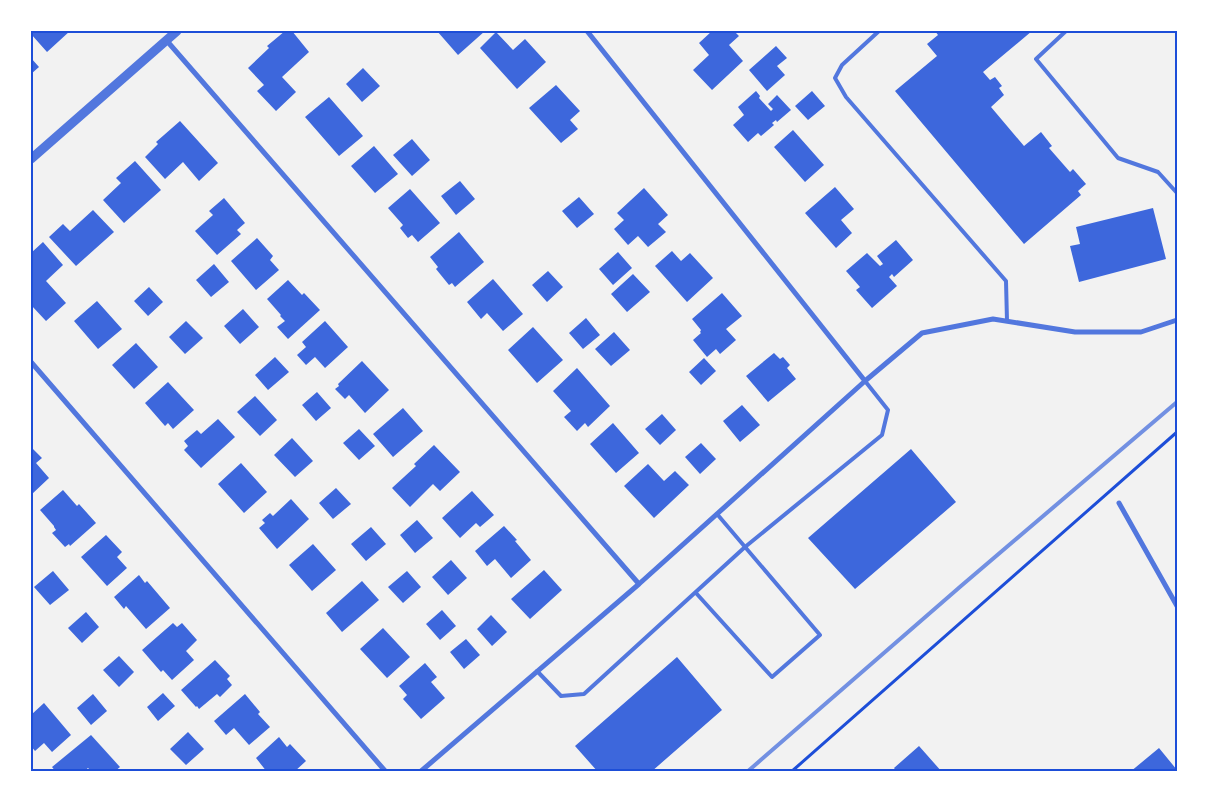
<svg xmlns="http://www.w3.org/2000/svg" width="1208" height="803" font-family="'PT Sans Narrow',sans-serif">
	<rect width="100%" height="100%" fill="#f2f2f2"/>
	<path fill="#3d67dc" d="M31 31H70L47 52 31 34Z
		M285 31H292L309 52 282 77 296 92 276 111 257 91 264 85 248 68 269 48 267 46Z
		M437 31H485L458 55Z
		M712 31H734L739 36 729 45 743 61 712 90 693 70 709 55 699 43Z
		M935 31H1032L983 72 990 80 995 77 1002 86 999 88 1004 95 991 107 1024 146 1041 132 1052 146 1049 148 1070 172 1073 169 1086 184 1078 191 1081 195 1024 244 895 91 937 56 927 44 938 35Z
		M496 32 513 50 525 39 546 62 517 89 480 48Z
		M776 46 787 58 777 66 785 75 767 91 749 70Z
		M31 58 39 67 31 74Z
		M363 68 380 86 362 102 346 84Z
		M556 85 580 111 570 120 578 129 561 143 529 108Z
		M756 91 760 96 759 98 771 111 773 109 768 104 777 95 791 110 777 122 776 120 772 123 774 125 761 136 758 133 748 142 733 125 744 115 738 107Z
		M812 91 825 106 808 120 795 106Z
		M329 97 363 136 339 156 305 117Z
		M180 121 218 163 199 181 183 162 165 179 145 157 158 144 156 142Z
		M793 130 824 165 805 182 774 147Z
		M412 139 430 160 412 176 393 155Z
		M374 146 398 174 375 193 351 166Z
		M135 161 161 190 124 223 103 200 121 183 116 178Z
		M460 181 475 199 456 215 441 196Z
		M835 187 854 209 841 220 852 233 836 248 805 213Z
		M644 188 668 215 658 224 666 232 648 247 638 236 628 245 614 229 624 220 617 213Z
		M410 189 440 223 418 242 412 235 408 238 400 228 403 225 388 208Z
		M579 197 594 214 577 228 562 211Z
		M224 198 245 223 237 230 241 234 217 255 195 231 213 215 209 211Z
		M1153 208 1166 259 1079 282 1070 246 1080 244 1076 227Z
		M93 210 114 232 76 266 49 237 63 224 70 231Z
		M459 232 484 262 455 287 452 283 449 285 436 269 438 267 430 257Z
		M257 238 273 256 270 260 279 270 256 290 231 261Z
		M896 240 913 260 894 277 892 274 889 277 897 286 872 308 856 290 860 287 846 271 867 253 880 266 883 264 877 256Z
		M43 242 63 265 46 281 66 303 46 321 31 305V253Z
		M672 251 681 261 690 253 713 278 687 302 655 266Z
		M618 252 632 268 613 285 599 269Z
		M214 264 229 282 211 297 196 280Z
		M548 271 563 287 547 302 532 285Z
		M633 274 650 292 627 312 611 294Z
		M493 279 523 314 503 331 487 313 481 319 467 302Z
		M288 280 302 295 304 293 320 310 288 339 277 327 285 321 280 316 281 315 267 299Z
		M149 287 163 302 148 316 134 301Z
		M722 293 742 316 726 329 736 340 720 354 716 349 707 357 693 340 701 333 700 332 701 330 692 319Z
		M97 301 122 329 98 349 74 321Z
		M243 309 259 327 240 344 224 326Z
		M586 318 600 335 583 349 569 333Z
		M186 321 203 338 185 354 169 337Z
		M325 321 348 347 325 368 315 357 306 365 297 355 306 347 302 342Z
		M533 327 563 360 537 383 508 350Z
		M614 332 630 350 611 366 595 349Z
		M136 343 158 367 134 389 112 365Z
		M774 353 780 359 783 357 790 365 787 368 796 379 768 402 746 376Z
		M275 357 289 372 268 390 255 375Z
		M704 358 716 371 701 385 689 372Z
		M362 361 389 390 365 413 349 395 345 399 335 389 339 386 338 384Z
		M577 368 610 406 588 427 585 423 577 431 564 417 571 411 553 391Z
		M168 382 194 410 173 429 168 423 165 426 145 403Z
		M317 392 331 408 316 421 302 405Z
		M255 396 277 420 260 436 237 412Z
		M742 405 760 425 740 442 723 421Z
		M403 408 423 431 393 457 373 434Z
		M662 414 676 430 660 445 645 429Z
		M218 419 235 437 201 468 184 450 188 446 184 441 197 430 201 434Z
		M613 423 639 453 616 473 590 444Z
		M359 429 375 446 359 460 343 443Z
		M292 438 313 461 295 477 274 455Z
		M701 443 716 459 700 474 685 457Z
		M434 445 460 472 440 491 433 484 410 507 392 488 416 466 414 464Z
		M31 447 42 458 36 463 49 478 31 495Z
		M911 449 956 502 855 589 808 538Z
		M241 463 267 492 244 513 218 484Z
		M648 464 664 481 675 471 689 485 654 518 624 486Z
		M336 488 351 504 333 519 319 503Z
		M63 490 77 506 79 504 96 523 70 546 69 544 65 547 52 533 56 530 54 527V526L40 510Z
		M472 491 494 515 480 527 476 523 460 538 442 518Z
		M291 499 309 519 277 549 259 528 265 523 262 520 270 513 273 516Z
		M417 520 433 538 415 553 400 535Z
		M504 526 517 540 515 541 531 560 511 578 495 559 487 566 475 551Z
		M371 527 386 544 366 561 351 544Z
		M106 535 122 552 117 557 127 568 107 586 81 557Z
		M313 544 336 570 312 591 289 565Z
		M451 560 467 578 448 595 432 577Z
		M544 570 562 590 530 619 511 599Z
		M53 571 69 590 50 605 34 587Z
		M407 571 421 587 403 603 388 587Z
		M139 575 145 583 147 581 170 608 146 629 126 606 124 609 114 597Z
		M362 581 379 600 342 632 326 613Z
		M442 610 456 626 440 640 426 624Z
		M86 612 99 627 82 643 68 628Z
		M491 615 507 632 492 646 477 629Z
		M173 623 177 627 182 623 197 640 186 651 194 660 172 680 163 670 161 672 142 650Z
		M383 628 410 657 387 678 360 649Z
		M466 639 480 655 464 669 450 652Z
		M119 656 134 672 119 687 103 670Z
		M677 657 722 710 651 772H598L575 746Z
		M215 660 230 676 227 679 232 685 220 697 217 694 199 709 197 706 196 707 181 690Z
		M425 663 437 677 431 682 445 698 421 719 403 699 407 695 399 686Z
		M163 693 175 706 158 721 147 707Z
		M93 694 107 711 91 725 77 708Z
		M245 694 260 712 258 714 270 727 249 745 234 728 226 735 214 721Z
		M44 703 71 735 52 752 44 743 35 751 31 746V715Z
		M188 732 204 749 186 765 170 749Z
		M91 735 120 767 114 772H92L88 768 83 772H56L52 767Z
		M279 737 287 747 290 744 306 761 294 772H267L256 758Z
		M919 746 942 772H897L894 768Z
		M1159 748 1177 770V772H1130Z"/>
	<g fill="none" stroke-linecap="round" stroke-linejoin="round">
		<path stroke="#1d4ed8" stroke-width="3" d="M791 772 1177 432"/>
		<path stroke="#5277de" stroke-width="4" d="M879 31 842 65 835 78 846 97 1006 281 1007 321
			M1066 31 1036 59 1118 158 1158 172 1177 193
			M696 593 772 677 820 635 717 514
			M537 671 561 696 584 694 745 547 882 435 888 410 865 381"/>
		<path stroke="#5277de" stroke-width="5" d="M587 31 865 381
			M167 41 639 584
			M31 362 386 772
			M1119 503 1177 606
			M420 772 639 584 865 381 922 333 993 319 1075 332H1141L1177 320"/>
		<path stroke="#5277de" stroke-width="9" d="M31 159 177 31"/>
		<path stroke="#7290e2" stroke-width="4" d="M747 772 961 586 1177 402"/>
	</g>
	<rect width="1208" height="803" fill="none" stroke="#ffffff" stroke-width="65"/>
	<rect x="32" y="32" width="1144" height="738" fill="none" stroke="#1d4ed8" stroke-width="2"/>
</svg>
